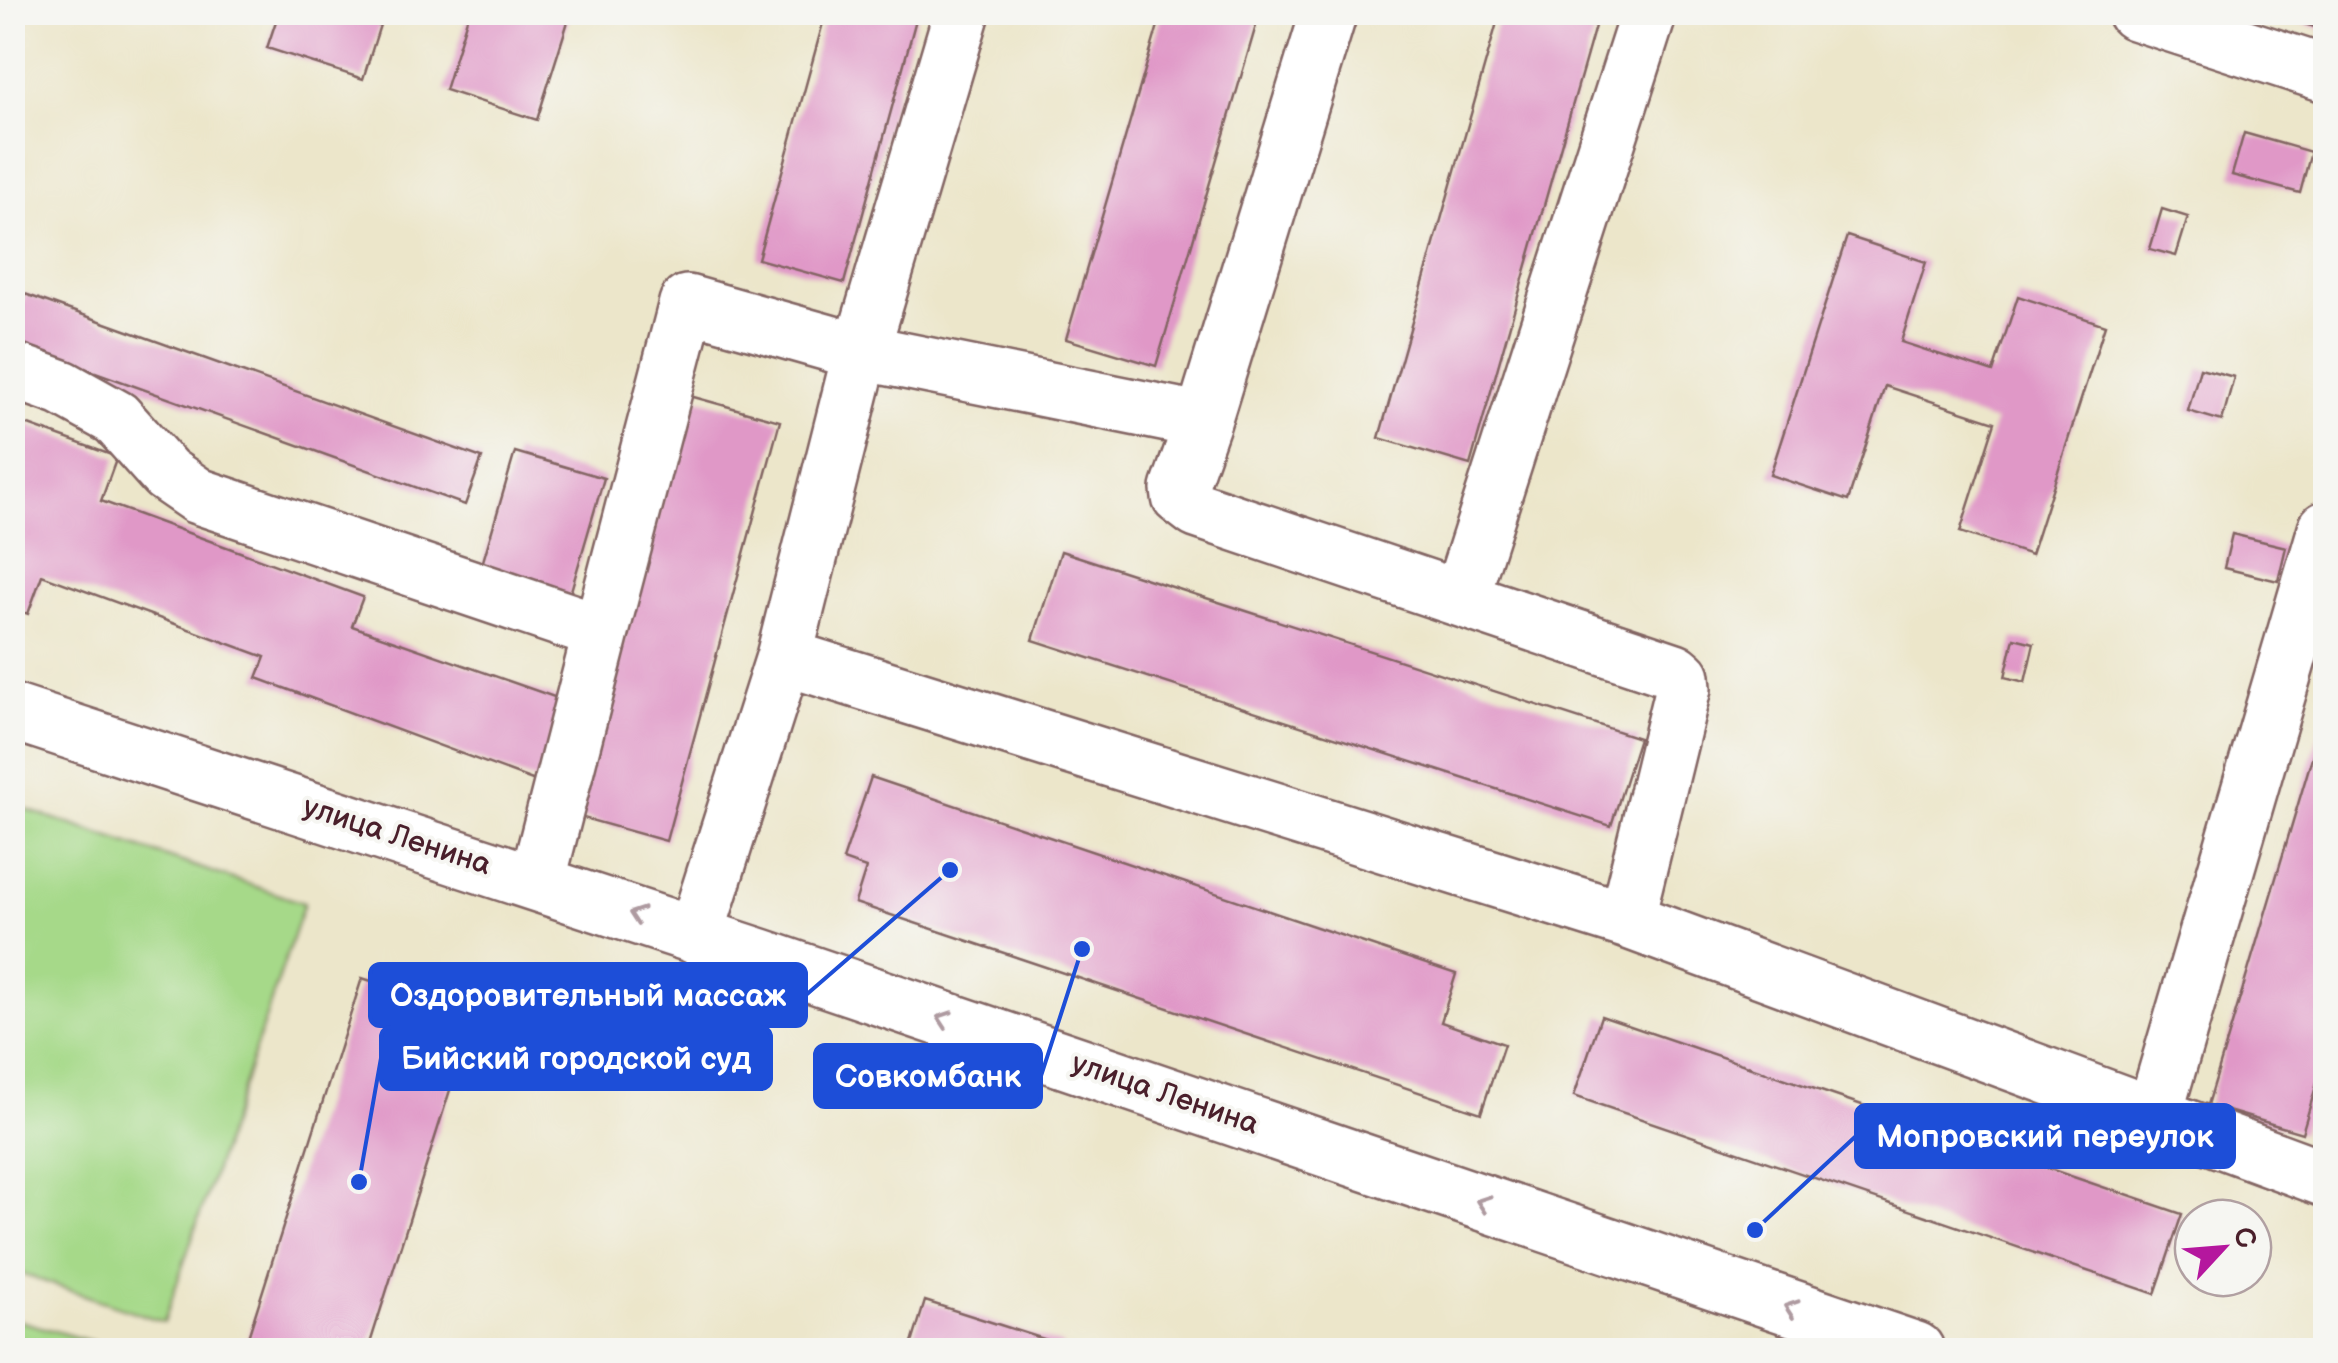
<svg xmlns="http://www.w3.org/2000/svg" width="2338" height="1363" font-family="'Balsamiq Sans',sans-serif">
	<rect width="100%" height="100%" fill="#f6f6f2"/>
	<filter id="ink" filterUnits="userSpaceOnUse"><feTurbulence type="fractalNoise" baseFrequency=".01" numOctaves="2"/><feDisplacementMap in="SourceGraphic" scale="20" xChannelSelector="R" yChannelSelector="G"/><feConvolveMatrix kernelMatrix="1 2 1 2 8 2 1 2 1" color-interpolation-filters="sRGB"/></filter>
	<filter id="wash" filterUnits="userSpaceOnUse"><feTurbulence type="fractalNoise" baseFrequency=".0048" numOctaves="4" result="noise"/><feDisplacementMap in="SourceGraphic" scale="40" xChannelSelector="R" yChannelSelector="G"/><feGaussianBlur stdDeviation="2.25" result="paint"/><feColorMatrix in="noise" values="0 0 0 0 0 0 0 0 0 0 0 0 0 0 0 0 0 1.4 0 .05"/><feComposite in="paint" operator="in"/></filter>
	<g filter="url(#wash)">
		<rect width="100%" height="100%" fill="#ece6ca"/>
		<path fill="#a6d989" stroke="#787c5a" stroke-width="2.5" d="M13 805 304 903 164 1322 13 1271Z
			M12 1319H13L121 1350H13Z"/>
		<g id="blocks">
			<path fill="#e098c7" d="M279 12H384L363 79 267 48Z
				M469 12H571L537 120 445 90Z
				M826 12H918L844 283 758 259Z
				M1162 12H1260L1156 366 1066 339Z
				M1500 12H1599L1470 465 1379 438Z
				M2326 12V30L2268 14V12Z
				M2244 133 2311 152 2300 193 2232 175Z
				M2162 209 2188 217 2176 256 2150 249Z
				M1847 236 1926 262 1901 342 1993 372 2018 296 2105 325 2031 555 1960 532 1995 422 1885 386 1848 501 1770 475Z
				M25 294 482 458 465 505 12 342V329Z
				M2200 368 2234 377 2222 421 2188 411Z
				M690 396 780 421 666 841 576 816Z
				M12 419 117 457 101 501 363 597 352 626 563 700 538 782 257 678 265 657 42 575 28 614 12 608Z
				M515 452 604 478 568 601 479 575Z
				M2232 534 2286 547 2278 581 2224 568Z
				M1061 551 1639 738 1611 826 1033 640Z
				M2014 638 2034 643 2025 682 2005 677Z
				M2325 714 2326 1053 2302 1133 2208 1105Z
				M871 777 1456 974 1441 1022 1504 1044 1481 1113 855 903 866 868 843 860Z
				M362 978 474 1014 368 1350H244Z
				M1601 1016 2182 1214 2155 1294 1574 1096Z
				M925 1301 1063 1345 1061 1350H910Z"/>
		</g>
	</g>
	<g filter="url(#ink)">
		<use href="#blocks" fill-opacity="0" stroke="#836563" stroke-width="2.5"/>
		<g fill="none" stroke-linecap="round" stroke-linejoin="round">
			<g stroke="#836563" stroke-width="60">
				<path id="minor" d="M2135 12 2326 74
					M12 370 62 388 116 418 166 474 198 496 601 632 537 882
					M1461 597 1649 12
					M601 632 687 303 861 352 962 12
					M784 657 861 352 1203 421 1329 12
					M12 712 761 957 1916 1350
					M1626 920 2326 1179
					M695 936 784 657 1626 920 1683 688 1682 677 1675 671 1197 510 1180 497 1179 489 1203 421
					M2154 1115 2326 529"/>
			</g>
			<use href="#minor" stroke="#fff" stroke-width="55"/>
		</g>
		<defs><path id="oneway-chevron" d="M-2-3.5L2.5 0L-2 3.5" fill="none" stroke-width="1.6" stroke-linecap="round" stroke-linejoin="round" transform="scale(2.5)"/></defs>
		<g stroke="#ae9aa0">
			<use href="#oneway-chevron" transform="translate(636 915) rotate(-161)"/>
			<use href="#oneway-chevron" transform="translate(944 1019) rotate(-161)"/>
			<use href="#oneway-chevron" transform="translate(1483 1203) rotate(-161)"/>
			<use href="#oneway-chevron" transform="translate(1791 1308) rotate(-161)"/>
		</g>
	</g>
	<g text-anchor="middle" dominant-baseline="central" stroke-width="8" stroke-linejoin="round" paint-order="stroke">
		<g font-size="30" fill="#4a1f2b" stroke="#f6f6f2">
			<text transform="translate(397 836) rotate(18)">улица Ленина</text>
			<text transform="translate(1165 1094) rotate(19)">улица Ленина</text>
		</g>
	</g>
	<path fill="none" stroke="#1d4ed8" stroke-width="4" d="M950 870L806 995M359 1182L381 1058M1082 949L1041 1076M1755 1230L1856 1136"/>
	<g fill="#1d4ed8" stroke="#f6f6f2" stroke-width="4">
		<circle cx="950" cy="870" r="10"/>
		<circle cx="359" cy="1182" r="10"/>
		<circle cx="1082" cy="949" r="10"/>
		<circle cx="1755" cy="1230" r="10"/>
	</g>
	<g fill="#1d4ed8" stroke="#1d4ed8" stroke-width="4">
		<rect x="370" y="964" width="436" height="62" rx="10"/>
		<rect x="381" y="1027" width="390" height="62" rx="10"/>
		<rect x="815" y="1045" width="226" height="62" rx="10"/>
		<rect x="1856" y="1105" width="378" height="62" rx="10"/>
	</g>
	<g font-size="32" text-anchor="middle" font-weight="bold" fill="#fff">
		<text x="588" y="1006">Оздоровительный массаж</text>
		<text x="576" y="1069">Бийский городской суд</text>
		<text x="928" y="1087">Совкомбанк</text>
		<text x="2045" y="1147">Мопровский переулок</text>
	</g>
	<rect width="2338" height="1363" fill="none" stroke="#f6f6f2" stroke-width="50"/>
	<g transform="translate(2223 1248) rotate(64)"><circle r="48" fill="#f6f6f2" stroke="#b1a0a2" stroke-width="2.5"/>
	<path d="M0-8L18 38L0 25L-18 38Z" fill="#b5179e"/>
	<text y="-15" font-size="28" font-weight="bold" text-anchor="middle" fill="#4a1f2b">С</text>
	</g>
</svg>
